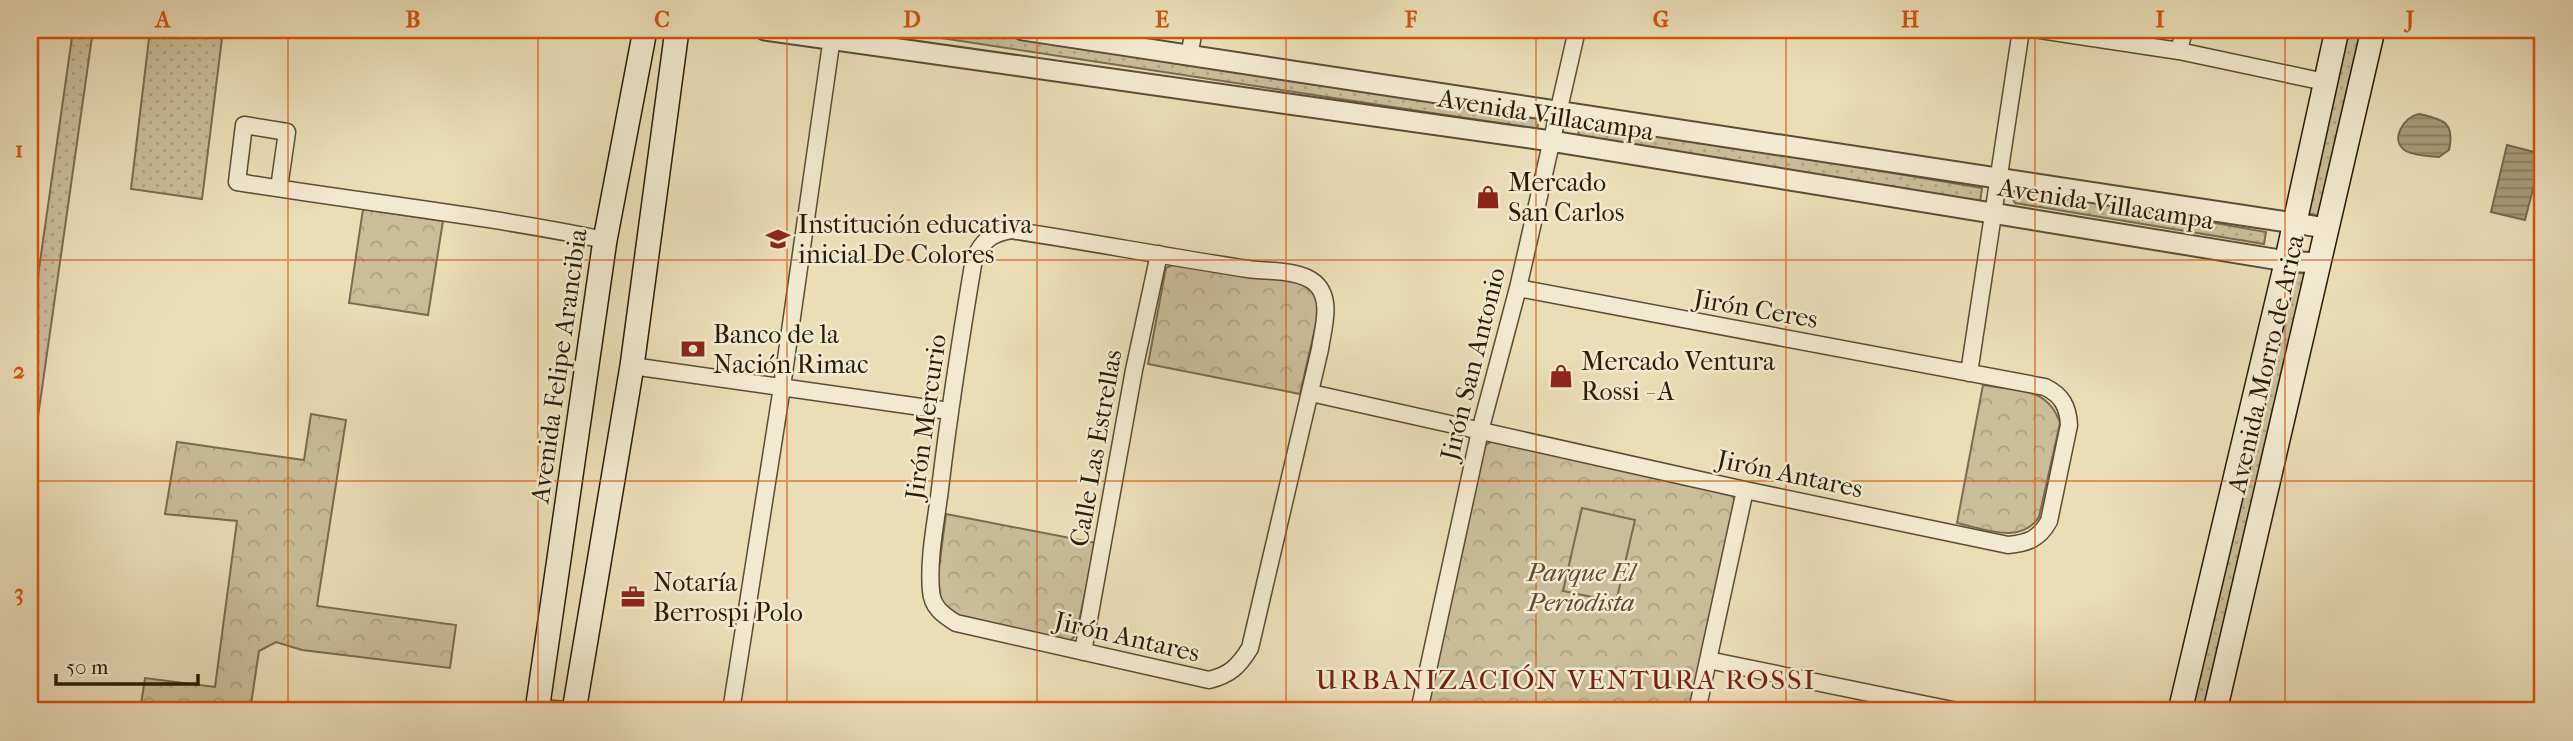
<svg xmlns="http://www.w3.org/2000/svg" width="2573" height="741" font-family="'IM FELL French Canon',serif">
	<defs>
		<pattern id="grass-dots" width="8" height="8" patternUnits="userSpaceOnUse" patternTransform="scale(1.75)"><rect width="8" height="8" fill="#cabd99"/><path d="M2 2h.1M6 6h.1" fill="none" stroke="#aea282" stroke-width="1.8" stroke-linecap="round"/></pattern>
		<pattern id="park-crowns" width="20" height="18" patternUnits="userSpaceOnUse" patternTransform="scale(1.75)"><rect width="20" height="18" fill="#cabd99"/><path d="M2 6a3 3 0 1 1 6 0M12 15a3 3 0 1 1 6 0" fill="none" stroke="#aea282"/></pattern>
		<pattern id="water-rules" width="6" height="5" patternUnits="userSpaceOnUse" patternTransform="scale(1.75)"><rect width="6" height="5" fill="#a99c7c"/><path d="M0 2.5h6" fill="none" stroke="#8a7e64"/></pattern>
	</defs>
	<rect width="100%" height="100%" fill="#ebdeb7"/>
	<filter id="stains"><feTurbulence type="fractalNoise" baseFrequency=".00286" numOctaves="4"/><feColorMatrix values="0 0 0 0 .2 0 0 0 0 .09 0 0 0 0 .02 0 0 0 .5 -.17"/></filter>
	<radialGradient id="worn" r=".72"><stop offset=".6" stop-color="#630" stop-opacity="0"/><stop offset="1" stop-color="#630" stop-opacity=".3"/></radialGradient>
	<path fill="url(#grass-dots)" stroke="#7a6c50" stroke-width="2" d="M73 30H93L30 473V332Z
		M150 30H223L202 199 131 189Z
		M889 30H983L1540 118 1537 129Z
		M2346 30H2362L2319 216 2303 212Z
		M1577 120 1982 188 1980 202 1579 136Z
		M2020 189 2266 232 2264 244 2015 203 2012 198 2013 191Z
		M2292 272 2309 274 2208 711H2192Z"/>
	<path fill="url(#park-crowns)" stroke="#7a6c50" stroke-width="2" d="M363 209 443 221 428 315 349 303Z
		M1174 264 1304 282 1320 300 1318 315 1300 394 1148 364 1166 268Z
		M1983 385C2016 391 2048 386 2060 423L2039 517C2021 545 1985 529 1957 523Z
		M311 414 346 420 317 606 456 625 450 668 302 650 276 642 259 651 250 711H140L145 678 215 687 237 521 165 514 177 442 304 460Z
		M1495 440 1729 493 1737 501 1690 711H1427L1485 445Z
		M946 514 1096 543 1076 635 1070 641 959 619 946 611 936 590Z"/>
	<path fill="#cabd99" stroke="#7a6c50" stroke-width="2" d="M1582 508 1635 520 1616 602 1563 591Z"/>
	<path fill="url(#water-rules)" stroke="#76684e" stroke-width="2" d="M2419 114C2444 119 2455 123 2449 150L2439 157C2429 156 2415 156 2406 151 2388 140 2405 116 2419 114Z
		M2507 145 2542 154 2525 220 2491 212Z"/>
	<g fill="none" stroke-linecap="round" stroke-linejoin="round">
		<g stroke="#5a4c34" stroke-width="19">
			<path id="minor" d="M2040 30 2179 51 2325 82
				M2179 51 2184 30
				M1189 56 1194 30
				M279 188 287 132 244 125 237 182C360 202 484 215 605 240
				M1011 230C1090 242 1169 257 1248 269 1267 272 1299 269 1315 283 1333 299 1323 328 1320 349L1250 648C1239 666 1230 675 1209 680L956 623C943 615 932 607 931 591 928 558 936 522 940 489 949 412 961 336 974 259 982 241 992 233 1011 230Z
				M632 366 949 411
				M1969 373 2021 30
				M1311 393 1745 490 2008 545C2028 543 2039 539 2049 521L2069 425C2068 407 2062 395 2045 387L1518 288
				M1083 652 1134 370 1159 254
				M1708 660 1957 711
				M538 708 583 711
				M731 711 782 387 833 30
				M1419 711 1480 431 1518 288 1577 30
				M1697 711 1745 490"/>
		</g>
		<g stroke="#5a4c34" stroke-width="23">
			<path id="tertiary" d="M765 30 1551 141 2286 261 2317 263
				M1023 30 2326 228"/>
		</g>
		<g stroke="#2a1b08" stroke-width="26">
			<path id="secondary" d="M537 711 605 240 645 30
				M574 711 632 366 677 30
				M2180 711 2284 272 2337 30
				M2215 711 2373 30"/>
		</g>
		<use href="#minor" stroke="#f2ead0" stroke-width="16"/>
		<use href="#tertiary" stroke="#f2ead0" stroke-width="19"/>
		<use href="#secondary" stroke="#f2ead0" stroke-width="23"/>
	</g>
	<path fill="none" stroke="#d5530c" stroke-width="2" stroke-opacity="0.55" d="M288 30V711M538 30V711M787 30V711M1037 30V711M1286 30V711M1536 30V711M1786 30V711M2035 30V711M2285 30V711M30 260H2543M30 481H2543"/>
	<defs>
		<g id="shop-bare" transform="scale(1.89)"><path d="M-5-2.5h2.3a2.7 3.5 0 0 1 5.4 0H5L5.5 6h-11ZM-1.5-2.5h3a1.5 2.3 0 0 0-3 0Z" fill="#8f2418" stroke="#f2ead0" stroke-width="2.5" paint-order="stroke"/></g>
		<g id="school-bare" transform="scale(1.89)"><path d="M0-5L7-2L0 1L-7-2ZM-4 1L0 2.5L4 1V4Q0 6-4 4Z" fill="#8f2418" stroke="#f2ead0" stroke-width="2.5" paint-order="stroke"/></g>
		<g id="bank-bare" transform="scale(1.89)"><path d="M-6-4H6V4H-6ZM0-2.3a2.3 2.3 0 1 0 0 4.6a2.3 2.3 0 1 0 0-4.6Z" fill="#8f2418" stroke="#f2ead0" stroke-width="2.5" paint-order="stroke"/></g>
		<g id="office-bare" transform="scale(1.89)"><path d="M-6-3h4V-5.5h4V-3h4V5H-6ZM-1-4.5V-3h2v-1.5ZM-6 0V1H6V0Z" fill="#8f2418" stroke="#f2ead0" stroke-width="2.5" paint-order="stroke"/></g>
	</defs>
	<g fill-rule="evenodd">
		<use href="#shop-bare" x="1488" y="197"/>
		<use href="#school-bare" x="778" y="239"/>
		<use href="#bank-bare" x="693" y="349"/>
		<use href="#shop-bare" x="1561" y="376"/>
		<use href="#office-bare" x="633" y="597"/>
	</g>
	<g text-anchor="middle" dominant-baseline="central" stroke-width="5" stroke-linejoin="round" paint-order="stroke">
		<g font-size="26" fill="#2a1b08" stroke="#f2ead0">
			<text transform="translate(1546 115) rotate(9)">Avenida Villacampa</text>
			<text transform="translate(2106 204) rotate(9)">Avenida Villacampa</text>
			<text transform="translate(1756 309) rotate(10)">Jirón Ceres</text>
			<text transform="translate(1473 364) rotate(-76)">Jirón San Antonio</text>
			<text transform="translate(2266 364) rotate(-77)">Avenida Morro de Arica</text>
			<text transform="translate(559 366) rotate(-82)">Avenida Felipe Arancibia</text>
			<text transform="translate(926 417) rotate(-82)">Jirón Mercurio</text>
			<text transform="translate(1096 448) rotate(-80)">Calle Las Estrellas</text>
			<text transform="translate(1790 474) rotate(12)">Jirón Antares</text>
			<text transform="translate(1127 637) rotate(13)">Jirón Antares</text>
		</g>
		<g font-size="26" fill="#2a1b08" stroke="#f2ead0" text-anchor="start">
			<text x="1508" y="182">Mercado<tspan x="1508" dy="30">San Carlos</tspan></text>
			<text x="798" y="224">Institución educativa<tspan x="798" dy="30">inicial De Colores</tspan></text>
			<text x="713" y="334">Banco de la<tspan x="713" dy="30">Nación Rimac</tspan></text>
			<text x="1581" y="361">Mercado Ventura<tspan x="1581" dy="30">Rossi - A</tspan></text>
			<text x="653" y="582">Notaría<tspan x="653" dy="30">Berrospi Polo</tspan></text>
		</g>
		<g font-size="26" font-style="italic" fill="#5a4c34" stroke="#f2ead0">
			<text x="1581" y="572">Parque El<tspan x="1581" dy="30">Periodista</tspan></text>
		</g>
		<g font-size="28" letter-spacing="2" fill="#7a1f14" stroke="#f2ead0">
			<text x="1566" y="679">URBANIZACIÓN VENTURA ROSSI</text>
		</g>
	</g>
	<rect width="2573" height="741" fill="none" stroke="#ebdeb7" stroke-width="77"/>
	<path d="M56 674v10h142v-10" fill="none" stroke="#2a1b08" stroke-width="3.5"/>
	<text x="66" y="674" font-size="21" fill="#2a1b08" stroke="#f2ead0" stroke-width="5" paint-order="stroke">50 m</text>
	<rect x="38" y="38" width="2496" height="664" fill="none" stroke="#d5530c" stroke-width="2.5"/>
	<g font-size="23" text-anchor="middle" font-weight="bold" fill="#d5530c">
		<text x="163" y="27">A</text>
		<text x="413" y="27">B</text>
		<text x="662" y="27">C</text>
		<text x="912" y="27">D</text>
		<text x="1162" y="27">E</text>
		<text x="1411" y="27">F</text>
		<text x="1661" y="27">G</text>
		<text x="1910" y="27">H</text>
		<text x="2160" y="27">I</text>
		<text x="2410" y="27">J</text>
		<text x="19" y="157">1</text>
		<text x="19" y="378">2</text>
		<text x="19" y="600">3</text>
	</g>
	<rect width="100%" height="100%" filter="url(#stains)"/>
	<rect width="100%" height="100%" fill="url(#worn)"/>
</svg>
